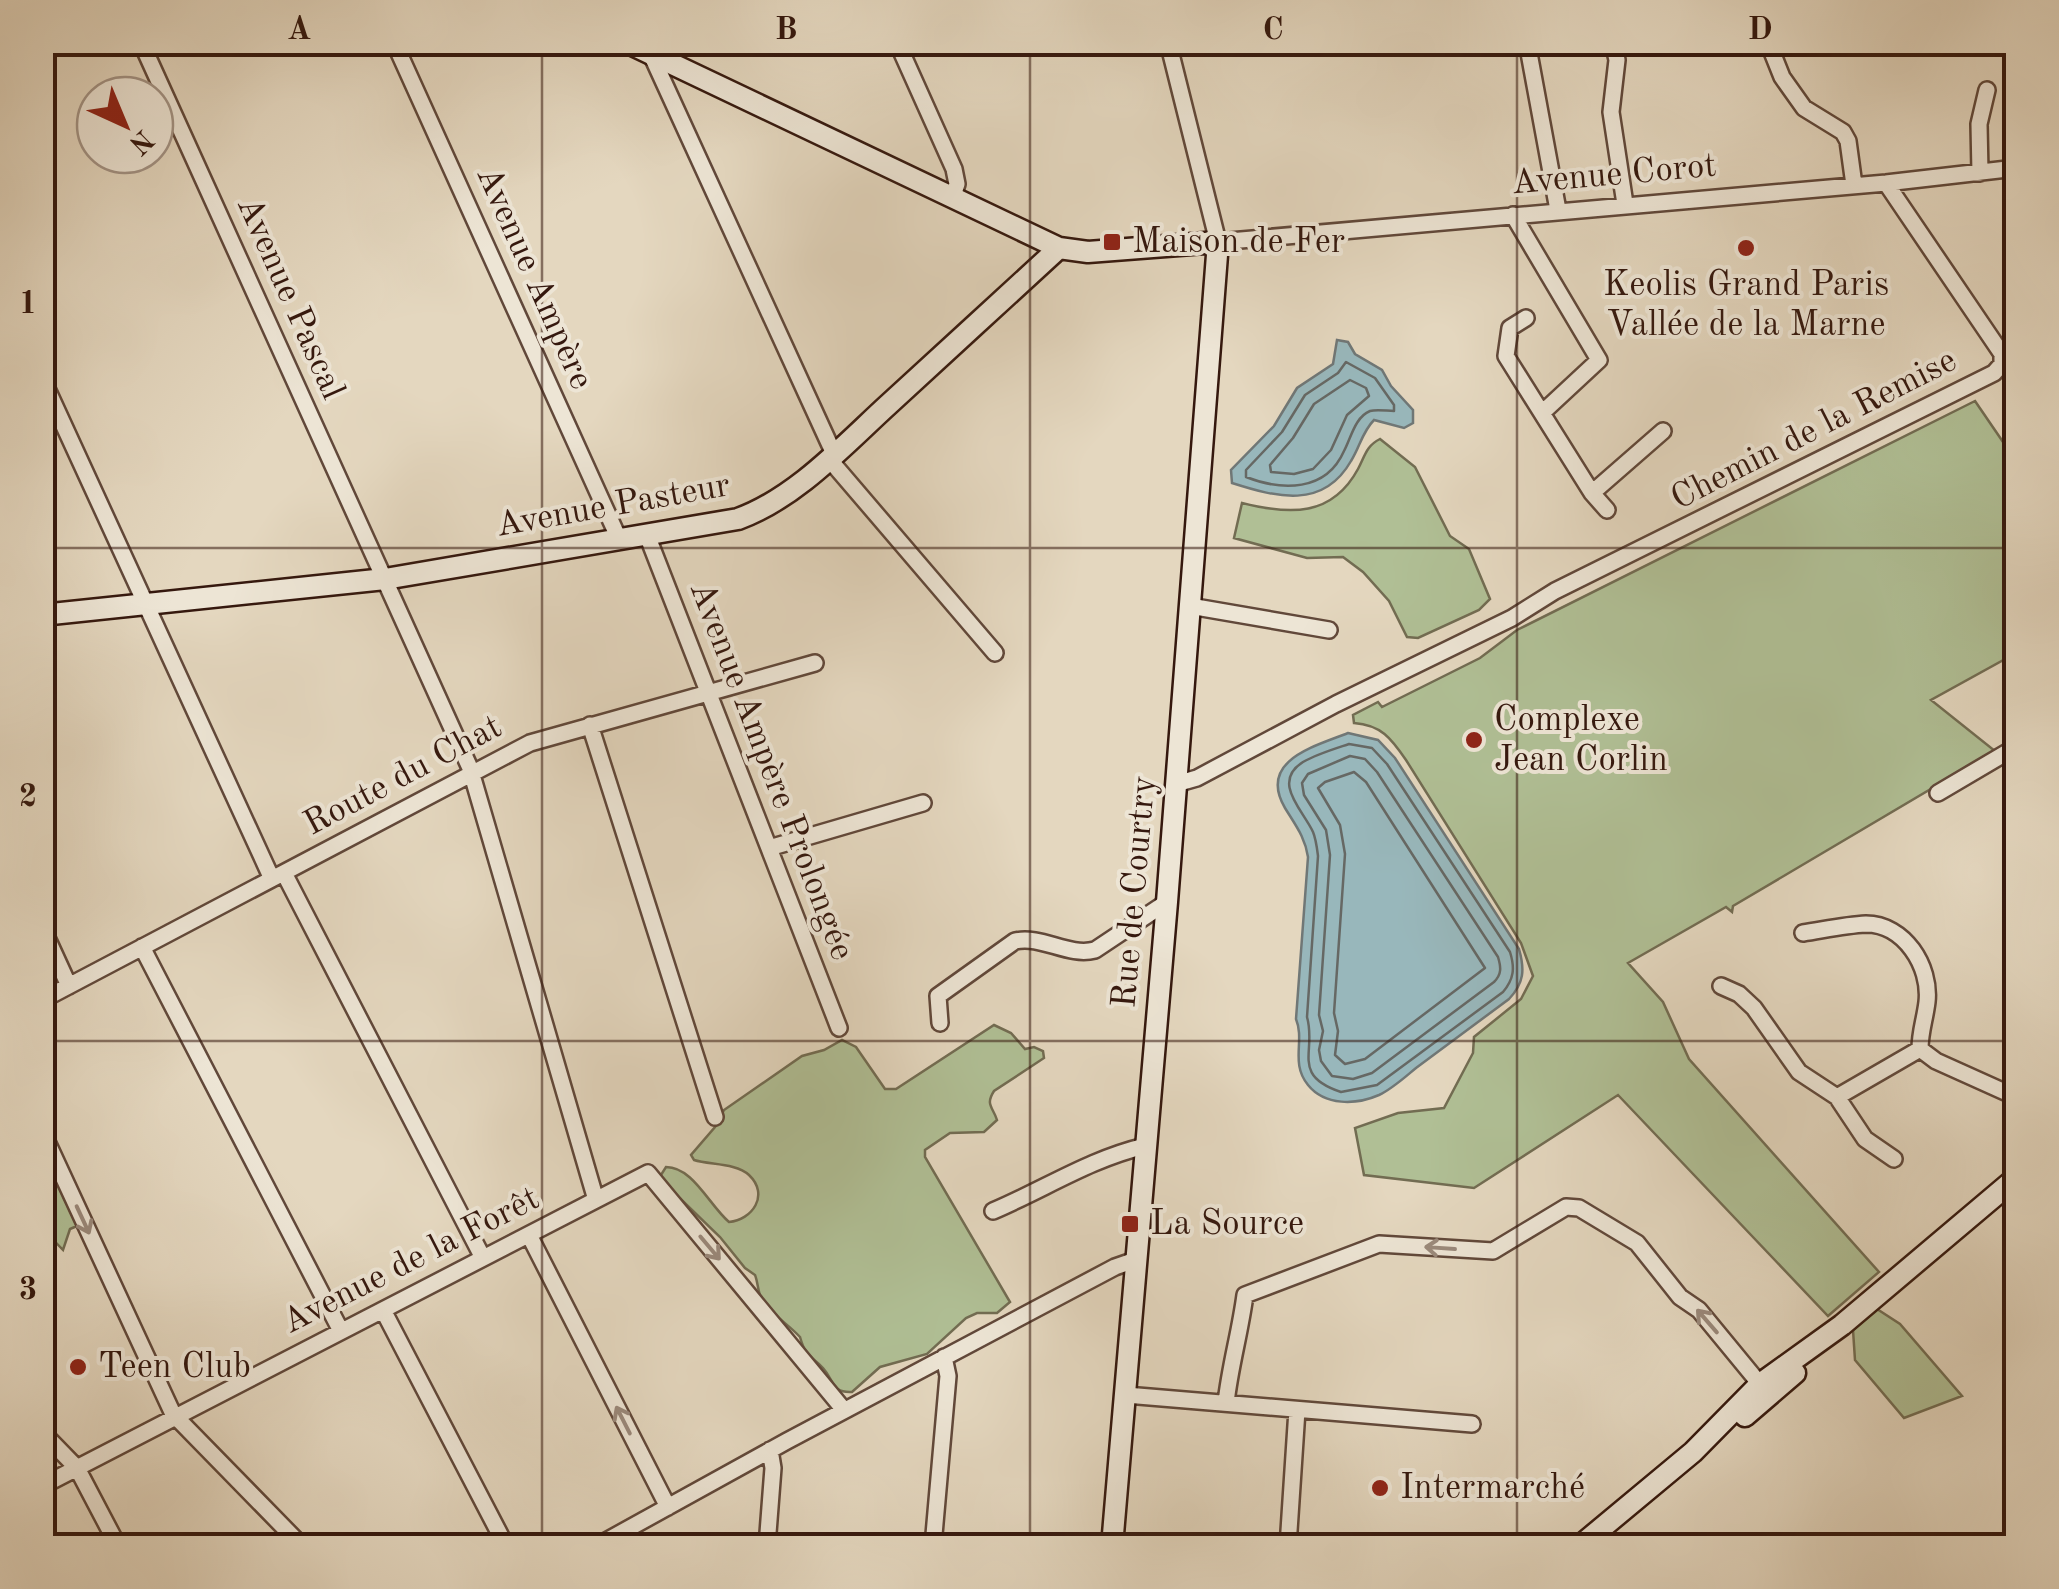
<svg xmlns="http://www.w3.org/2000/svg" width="2059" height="1589" font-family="'Old Standard TT',serif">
	<rect width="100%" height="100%" fill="#e4d7bf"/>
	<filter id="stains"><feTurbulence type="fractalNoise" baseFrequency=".002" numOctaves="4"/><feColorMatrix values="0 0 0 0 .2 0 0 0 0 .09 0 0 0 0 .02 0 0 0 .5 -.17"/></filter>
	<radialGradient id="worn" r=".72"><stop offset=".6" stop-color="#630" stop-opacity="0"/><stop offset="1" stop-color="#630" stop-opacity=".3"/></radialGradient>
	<path fill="#b0bf95" stroke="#726c52" stroke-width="2.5" d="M1975 401 2016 461V653L1931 700 1995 751 1733 906 1732 912 1726 907 1628 963 1663 1002 1689 1059 1879 1272 1828 1316 1618 1095 1474 1188 1364 1175 1355 1128 1398 1113 1444 1108 1473 1053 1474 1037 1521 999 1533 976 1521 943 1406 760C1391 738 1381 725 1354 723L1353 715 1378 702 1382 707 1480 658 1517 630Z
		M1380 439 1415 467 1450 536 1469 549 1490 599 1479 610 1418 638 1407 637 1389 601 1363 572 1343 557 1307 558 1234 538 1242 503C1290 515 1332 517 1358 469 1365 456 1366 446 1380 439Z
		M994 1025 1011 1033 1025 1049 1034 1047 1043 1051 1044 1058 994 1091C985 1105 993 1107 997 1120L984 1132 950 1133 925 1150V1157L1010 1302 997 1313H977L966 1318 927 1354 880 1367 852 1392C831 1393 835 1381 823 1368 810 1354 806 1358 800 1337 789 1325 770 1313 762 1300 758 1294 758 1282 755 1275L745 1268 720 1237 659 1178 666 1167C693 1167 709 1205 729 1222 752 1220 770 1195 749 1175 736 1163 710 1165 694 1160L691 1155 715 1127 724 1110 802 1056 824 1050 842 1040 856 1047 885 1089H896Z
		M42 1151 77 1226 70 1229 63 1250 43 1229V1208L46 1205 43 1201Z
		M1877 1309 1900 1324 1962 1396 1904 1418 1855 1360 1853 1330Z"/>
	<path fill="#98b7bb" stroke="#707776" stroke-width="2.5" d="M1337 340 1348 342 1355 354 1382 370 1391 386 1413 410V423L1404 428 1374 420C1362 432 1360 447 1351 461 1323 510 1276 497 1232 483L1231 470 1274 426 1297 388 1333 364Z
		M1348 733 1378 740 1395 758 1519 949C1525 970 1524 983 1509 999 1478 1022 1447 1045 1416 1068 1405 1077 1392 1089 1379 1095 1356 1105 1325 1106 1308 1085 1290 1063 1305 1041 1296 1019L1308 857C1305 837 1296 826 1285 808 1257 760 1316 746 1348 733Z"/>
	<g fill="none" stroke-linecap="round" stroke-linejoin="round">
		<path stroke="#666864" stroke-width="2.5" d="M1346 362 1375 378 1394 405V411C1387 411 1377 409 1370 411 1355 417 1351 438 1344 451 1326 492 1282 491 1246 477V470L1282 432 1305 395 1338 373Z
			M1350 380 1366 388 1369 396 1347 415 1331 450 1313 469 1294 474 1271 472 1270 465 1293 438 1314 404Z
			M1349 744 1372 748 1387 764 1510 952C1515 968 1514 979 1503 992L1377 1085 1341 1092C1290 1075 1317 1051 1307 1017L1318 856C1317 848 1316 839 1313 832 1303 810 1271 782 1303 762 1317 754 1334 749 1349 744Z
			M1350 756 1365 759 1377 772 1498 957C1501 967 1502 974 1494 982L1372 1073 1353 1079 1332 1076 1321 1061 1319 1050 1323 1031 1319 1015 1330 855 1326 830 1304 795 1302 783 1308 774Z
			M1354 772 1366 782 1485 968 1365 1059 1345 1064 1335 1055 1338 1031 1334 1013 1345 854 1340 825 1318 788 1325 782Z"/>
		<g stroke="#61483a" stroke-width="20">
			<path id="street" d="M141 42 470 768 596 1200
				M394 42 619 539
				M897 42 954 169 957 184 953 196
				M1168 42 1218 242 1886 183 2016 168
				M1527 42 1558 210
				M1613 42 1617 60 1611 112 1625 204
				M1768 42 1782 77 1804 108 1843 132 1848 141 1854 185
				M649 50 834 454
				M1980 173 1979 124 1987 90
				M1513 215 1599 360 1542 413
				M1526 318 1510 328 1506 356 1592 493 1607 510
				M42 378 272 879
				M829 459 995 653
				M1592 493 1663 431
				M647 535 839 1028
				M1190 606 1329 630
				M590 725 715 1117
				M1176 784 1197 778 1336 704 1512 618 1555 591 1994 373 2002 364V354L1886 183
				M1938 793 2016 747
				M769 848 923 803
				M284 873 483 1258
				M42 927 69 986
				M1803 933C1823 930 1845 925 1866 924 1904 924 1931 966 1927 1002 1925 1019 1920 1032 1920 1049
				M142 947 341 1331
				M1721 986 1739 994 1754 1008 1799 1072 1837 1097 1865 1139 1894 1159
				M42 1000 530 743 815 663
				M940 1023 938 996 1015 941C1042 935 1068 957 1095 950L1167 902
				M1920 1049 1936 1061 2016 1097
				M1837 1097 1920 1049
				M42 1131 173 1414 302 1546
				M993 1211C1045 1189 1090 1159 1145 1146
				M529 1235 668 1507
				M383 1310 506 1546
				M1126 1395 1472 1424
				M1226 1403C1230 1366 1240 1333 1245 1295L1379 1244 1493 1251 1566 1207 1579 1208 1637 1243 1680 1297 1699 1310 1764 1389
				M42 1432 77 1468 118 1546
				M42 1486 648 1173 844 1410
				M597 1546 787 1441 1115 1267 1138 1259
				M767 1546 773 1468 770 1450
				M933 1546 948 1376 944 1357
				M1288 1546 1297 1410"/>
		</g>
		<g stroke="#35180e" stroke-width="25">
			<path id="secondary" d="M626 42 1059 248 1088 252 1218 242 1167 902 1112 1546
				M42 615 385 579 738 519C796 498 844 445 889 404 946 352 1002 300 1059 248
				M1745 1416 1795 1373
				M1580 1546 1693 1452 1760 1384 1842 1325 2016 1178"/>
		</g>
		<use href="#street" stroke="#ede5d5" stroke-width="15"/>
		<use href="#secondary" stroke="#ede5d5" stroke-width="20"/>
	</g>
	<defs><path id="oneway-shaft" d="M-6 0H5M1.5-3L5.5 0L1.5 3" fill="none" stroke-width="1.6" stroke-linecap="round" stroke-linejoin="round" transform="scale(2.5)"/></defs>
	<g stroke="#9a897b">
		<use href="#oneway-shaft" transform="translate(83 1220) rotate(65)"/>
		<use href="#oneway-shaft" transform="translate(710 1248) rotate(50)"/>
		<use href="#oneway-shaft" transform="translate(1440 1248) rotate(-176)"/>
		<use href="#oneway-shaft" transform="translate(1707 1321) rotate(-131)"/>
		<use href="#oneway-shaft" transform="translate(623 1420) rotate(-117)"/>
	</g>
	<path fill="none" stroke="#35180e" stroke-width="2.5" stroke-opacity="0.55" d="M542 42V1546M1030 42V1546M1517 42V1546M42 548H2016M42 1041H2016"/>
	<g fill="#8f2418" stroke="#ede5d5" stroke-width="4">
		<rect x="1102" y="232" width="20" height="20" rx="5"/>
		<circle cx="1746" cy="248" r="10"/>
		<circle cx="1474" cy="740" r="10"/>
		<rect x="1120" y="1214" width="20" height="20" rx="5"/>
		<circle cx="78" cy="1367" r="10"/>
		<circle cx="1380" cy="1488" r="10"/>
	</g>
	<g text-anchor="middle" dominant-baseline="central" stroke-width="8" stroke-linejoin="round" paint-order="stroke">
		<g font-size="35" fill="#35180e" stroke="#ede5d5">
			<text transform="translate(1614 175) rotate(-5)">Avenue Corot</text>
			<text transform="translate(534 278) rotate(66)">Avenue Ampère</text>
			<text transform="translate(290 298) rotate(66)">Avenue Pascal</text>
			<text transform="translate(1814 430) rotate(-27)">Chemin de la Remise</text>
			<text transform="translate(613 506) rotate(-10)">Avenue Pasteur</text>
			<text transform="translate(771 771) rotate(69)">Avenue Ampère Prolongée</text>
			<text transform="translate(403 776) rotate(-28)">Route du Chat</text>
			<text transform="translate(1135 892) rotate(-85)">Rue de Courtry</text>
			<text transform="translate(411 1261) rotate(-27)">Avenue de la Forêt</text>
		</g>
		<g font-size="35" fill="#35180e" stroke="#ede5d5" text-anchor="start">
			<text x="1132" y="242">Maison de Fer</text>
			<text x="1746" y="285" text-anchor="middle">Keolis Grand Paris<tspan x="1746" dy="40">Vallée de la Marne</tspan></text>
			<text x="1494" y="720">Complexe<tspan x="1494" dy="40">Jean Corlin</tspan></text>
			<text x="1150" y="1224">La Source</text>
			<text x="98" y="1367">Teen Club</text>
			<text x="1400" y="1488">Intermarché</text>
		</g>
	</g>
	<rect width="2059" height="1589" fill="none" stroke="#e4d7bf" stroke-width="110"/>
	<g transform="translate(125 125) rotate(136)"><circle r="48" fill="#ede5d5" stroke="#a39385" stroke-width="2.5"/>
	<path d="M0-8L18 38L0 25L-18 38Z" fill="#8f2418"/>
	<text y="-15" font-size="28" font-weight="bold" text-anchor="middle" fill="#35180e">N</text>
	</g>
	<rect x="55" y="55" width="1949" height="1479" fill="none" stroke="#35180e" stroke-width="4"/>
	<g font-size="32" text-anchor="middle" font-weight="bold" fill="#35180e">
		<text x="299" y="39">A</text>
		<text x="786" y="39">B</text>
		<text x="1273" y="39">C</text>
		<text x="1760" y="39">D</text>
		<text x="28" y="313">1</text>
		<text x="28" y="806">2</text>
		<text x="28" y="1299">3</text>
	</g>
	<rect width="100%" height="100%" filter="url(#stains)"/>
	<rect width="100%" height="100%" fill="url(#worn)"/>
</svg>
